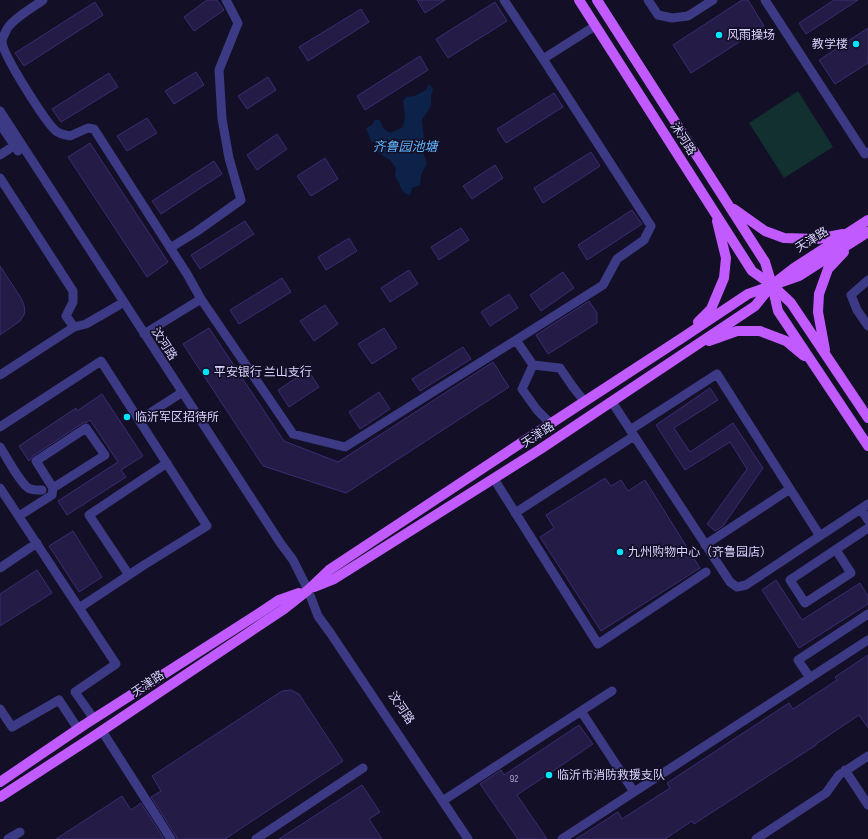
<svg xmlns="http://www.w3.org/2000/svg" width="868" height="839" font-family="'Sofia Sans Condensed','Noto Sans SC',sans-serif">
	<rect width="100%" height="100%" fill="#130f26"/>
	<path fill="#12302f" d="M798 91 833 147 784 178 749 123Z"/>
	<path fill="#0c2248" d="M429 84 433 89 431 96V106L422 120 424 138 427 146 423 153 427 163 421 175 420 185 412 188 410 196 403 192 395 175 396 168 390 160 378 153 375 144 371 141 366 128 372 125 375 120H380L383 128 390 133 403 127 405 117 403 101 406 97 414 96 426 90Z"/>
	<path fill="#241b47" stroke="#3b2d73" d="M207 0H217L224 10 194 31 184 17Z
		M417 0H445L425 13Z
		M742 0H748L764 26 691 73 673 45Z
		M834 0H858L806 34 799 23Z
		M95 2 103 15 24 66 15 53Z
		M495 2 507 21 448 58 436 39Z
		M361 9 369 22 308 61 299 47Z
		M868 28V63L835 84 819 60Z
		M420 56 428 70 365 110 357 96Z
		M196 72 204 85 174 104 165 91Z
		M109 73 118 87 61 122 52 109Z
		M268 77 276 90 247 109 238 96Z
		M554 93 563 107 506 143 497 129Z
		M147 118 157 133 127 151 117 136Z
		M277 134 287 149 257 170 247 155Z
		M90 143 168 262 147 277 68 157Z
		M591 152 600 166 543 203 534 188Z
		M325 158 338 179 311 196 297 176Z
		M214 161 222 174 161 214 152 201Z
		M495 165 503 178 472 199 463 186Z
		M632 210 642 224 587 260 578 245Z
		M245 221 254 234 200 269 191 255Z
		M461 228 469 240 439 260 431 247Z
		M349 238 357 251 326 270 318 257Z
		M0 266 21 298 24 305 25 313 20 321 0 335Z
		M409 270 418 284 390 302 381 288Z
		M563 272 574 288 541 311 530 295Z
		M282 278 291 292 239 324 230 310Z
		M509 294 518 308 490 326 481 312Z
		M589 301 597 313V323L548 354 536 335Z
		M325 305 338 324 314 341 300 321Z
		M209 328 284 441 338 462 493 362 509 387 346 493 263 466 183 344Z
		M384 328 397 348 372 364 358 344Z
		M463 347 471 359 420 391 412 379Z
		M308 370 319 387 289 407 278 390Z
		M710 388 718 400 674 428 690 452 733 423 763 468 723 526 715 531 707 524 747 469 730 442 685 470 656 425Z
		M379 392 390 409 360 429 349 412Z
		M102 394 143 456 121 470 126 477 67 515 58 501 118 462 90 420 87 422 83 423 33 456 29 461 19 446 76 408 77 411Z
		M605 478 611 486 621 480 628 491 645 480 700 568 601 631 540 537 554 528 546 515Z
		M73 531 102 577 79 592 49 546Z
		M37 570 52 593 0 626V594Z
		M776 580 802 620 860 583 868 596V604L799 648 762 590Z
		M868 655V728L859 715 816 744V745L694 824 692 821 665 839H576L618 812 622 819 670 788 667 783 789 703 793 709 837 680 835 677Z
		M291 690 299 694 343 761 225 839H177L176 836 151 797 161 791 152 776 282 691Z
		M579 725 593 744 517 795 547 839H518L480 784 501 770 504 775Z
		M362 785 380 812 369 819 382 839H279Z
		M122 796 131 810 141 803 164 839H56Z"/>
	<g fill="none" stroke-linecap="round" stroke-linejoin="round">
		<path stroke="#3d3a85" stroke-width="9" d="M43 0C34 7 10 20 6 31 5 33 2 39 2 42 3 55 46 123 56 131 59 134 66 135 70 136L88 128 94 129 187 274 201 299
			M504 0 543 59 651 226 644 240 617 259 603 285 516 340
			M648 0 658 15 672 18 688 16 713 0
			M765 0 865 154 868 152
			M543 59 595 26
			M0 111 281 544 293 560 308 590 318 616 331 634 468 839
			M0 124 18 151
			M0 155 15 145
			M0 178 73 291V302L66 316 74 327
			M170 248 196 232 241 200 229 158 222 119 219 70 238 23 226 0
			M868 280 851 295 857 310 868 326
			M144 334 201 299 293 434 345 447 516 340 533 365 522 389 537 410 550 423
			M533 365 560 368 573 387 584 401
			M0 375 74 327 86 324 119 305
			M612 402 730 582 737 587 746 585 868 504
			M139 420 178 395
			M0 427 101 361 207 526 144 565 79 608
			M630 430 717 374 820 536
			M0 447C6 456 19 481 27 487 31 491 37 490 42 490
			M494 479 598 644 706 572
			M0 488 116 664 75 692 94 719
			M861 509 868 520
			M515 513 634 436
			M19 516 52 495 53 488 36 461 86 428 105 455 53 488
			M705 545 790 489
			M836 550 851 573 805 603 790 580 868 528
			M0 568 37 543
			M129 575 89 515 167 463
			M810 678 798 660 868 614
			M0 709 12 727 59 700 78 729
			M102 731 171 839
			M845 770 868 805
			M634 792 868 640
			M447 798 612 691
			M8 839 20 832
			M256 839 363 768
			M562 839 634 792 581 711
			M756 839 826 793 839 775 868 756"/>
		<path stroke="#c25bff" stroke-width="10" d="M579 0 752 271 772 285 791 303 868 418
			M597 0 765 262 772 285 778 311 868 446
			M734 209 765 231 784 238 817 239 843 234
			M698 322 711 309 724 278 726 258 717 221
			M709 341 737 331H760L786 341 804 356
			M825 350 818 312 819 294 828 269 844 252
			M314 587 334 579 539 450 755 306 772 285 794 268 868 220
			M0 782 84 725 258 614 279 600 299 593
			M0 797 91 738 284 609 308 590 329 570 530 437 682 338 748 294 799 276 868 232"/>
	</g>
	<g fill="#00e5ff" stroke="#130f26" stroke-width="1.5">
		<circle cx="719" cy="35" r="4"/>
		<circle cx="856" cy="44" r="4"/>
		<circle cx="206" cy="372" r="4"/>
		<circle cx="127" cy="417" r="4"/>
		<circle cx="620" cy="552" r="4"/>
		<circle cx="549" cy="775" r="4"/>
	</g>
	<g text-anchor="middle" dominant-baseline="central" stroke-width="3.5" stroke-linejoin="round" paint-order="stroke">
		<g font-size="10" fill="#aca6d1">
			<text x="514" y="779">92</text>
		</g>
		<g font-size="12" fill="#d9d4ff" stroke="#130f26" text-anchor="start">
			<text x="727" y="35">风雨操场</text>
			<text x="848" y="44" text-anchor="end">教学楼</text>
			<text x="214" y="372">平安银行 兰山支行</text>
			<text x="135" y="417">临沂军区招待所</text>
			<text x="628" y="552">九州购物中心（齐鲁园店）</text>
			<text x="557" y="775">临沂市消防救援支队</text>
		</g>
		<g font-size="12" fill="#d9d4ff" stroke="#130f26">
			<text transform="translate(683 139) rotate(57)">沭河路</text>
			<text transform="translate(812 240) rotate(-32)">天津路</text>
			<text transform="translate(164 344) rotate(57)">汶河路</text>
			<text transform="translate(538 435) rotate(-33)">天津路</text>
			<text transform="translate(148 684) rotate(-34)">天津路</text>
			<text transform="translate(401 708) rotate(56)">汶河路</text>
		</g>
		<g font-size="13" font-style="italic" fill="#62b6ff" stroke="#130f26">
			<text x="405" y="147">齐鲁园池塘</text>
		</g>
	</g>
</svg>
